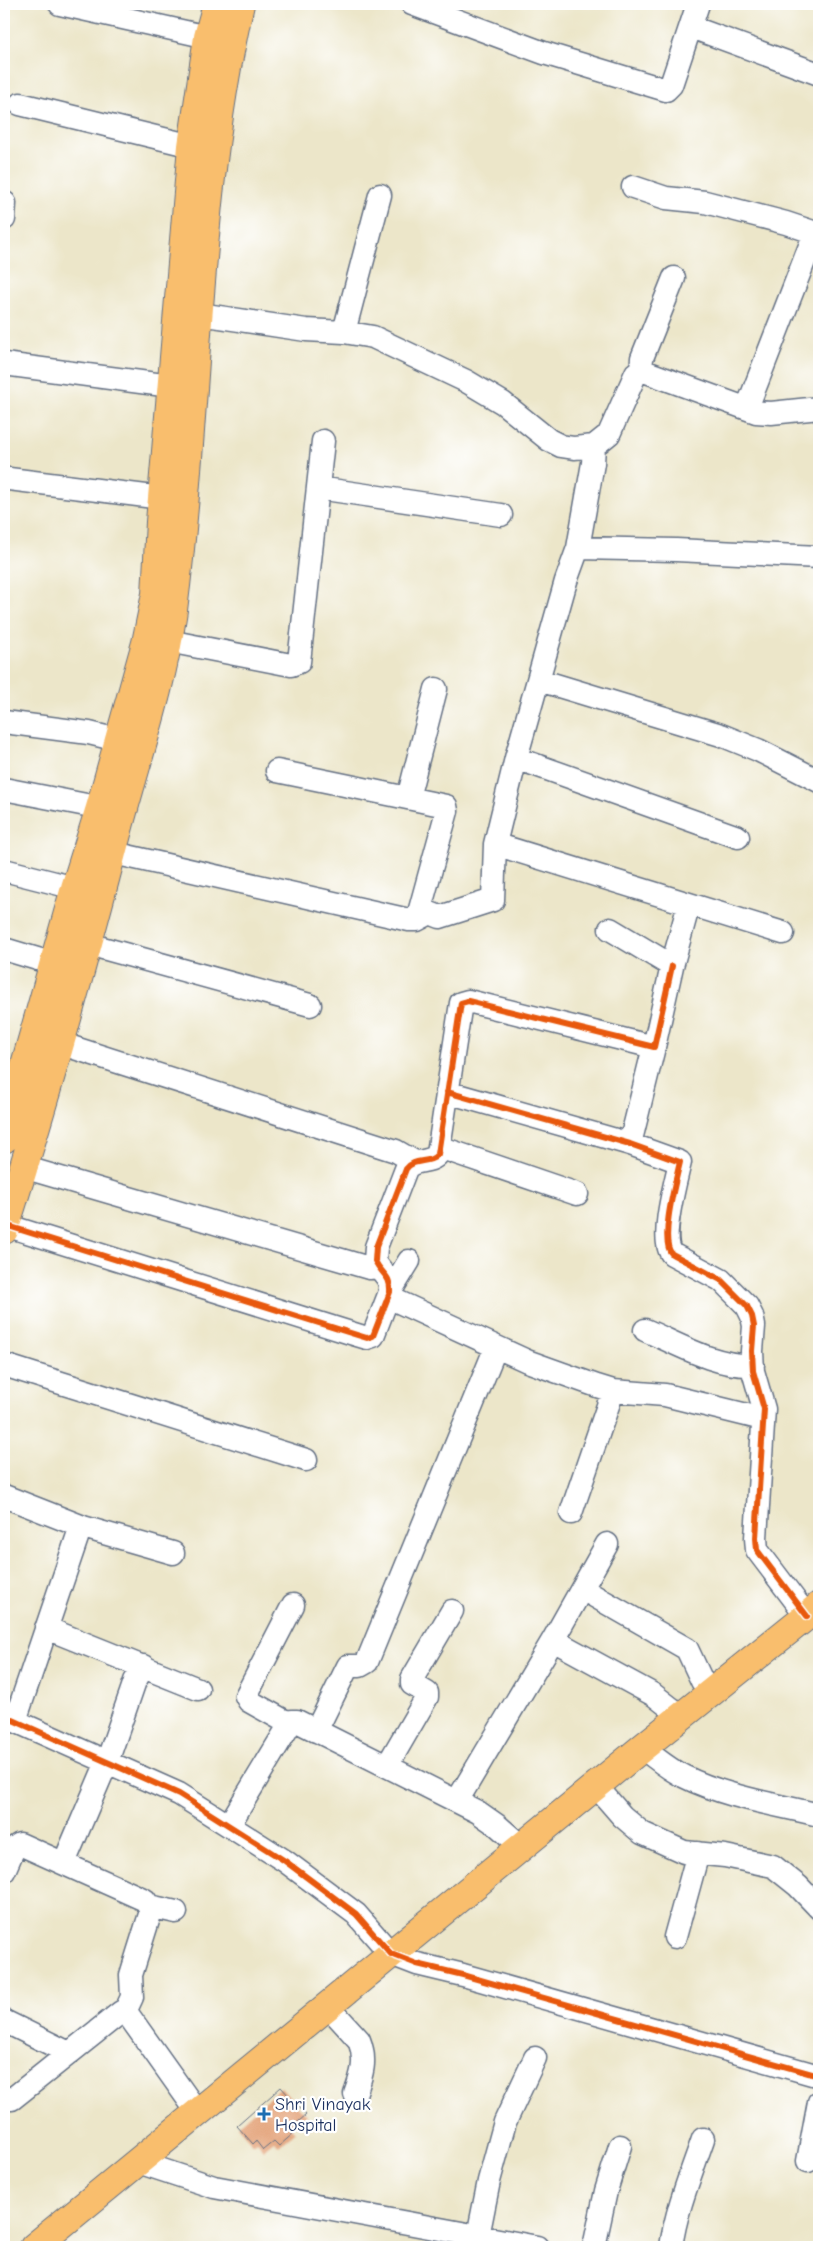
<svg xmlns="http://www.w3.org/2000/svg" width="823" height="2251" font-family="'Comic Neue',sans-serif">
	<rect width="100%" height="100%" fill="#fff"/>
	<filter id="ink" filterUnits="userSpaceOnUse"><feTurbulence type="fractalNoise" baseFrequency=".02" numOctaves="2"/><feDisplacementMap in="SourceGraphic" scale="10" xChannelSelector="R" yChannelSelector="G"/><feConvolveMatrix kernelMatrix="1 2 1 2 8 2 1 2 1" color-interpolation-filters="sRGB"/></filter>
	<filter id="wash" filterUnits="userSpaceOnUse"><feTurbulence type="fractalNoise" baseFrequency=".0096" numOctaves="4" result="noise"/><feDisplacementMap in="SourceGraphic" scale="20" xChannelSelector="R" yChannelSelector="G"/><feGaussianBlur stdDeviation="1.12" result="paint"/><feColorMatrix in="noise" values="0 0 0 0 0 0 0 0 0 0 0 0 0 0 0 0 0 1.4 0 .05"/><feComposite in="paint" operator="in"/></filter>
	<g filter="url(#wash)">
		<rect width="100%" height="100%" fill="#ece6c9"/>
		<g id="blocks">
			<path fill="#e29e72" d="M281 2087 306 2115 291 2128 295 2132 279 2146 274 2141 263 2150 256 2141 253 2144 237 2126Z"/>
		</g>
	</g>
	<g filter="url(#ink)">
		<use href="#blocks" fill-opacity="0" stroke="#646f83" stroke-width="1"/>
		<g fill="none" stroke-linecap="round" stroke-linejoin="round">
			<g stroke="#646f83" stroke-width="25">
				<path id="minor" d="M60 4 208 37
					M412 4 544 53 666 90 671 85 698 4
					M691 27 819 74
					M20 104 192 146
					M633 187 666 198 705 202 786 223 819 234
					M4 219 5 203
					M199 314 306 330 344 332 373 337 466 381 503 403 549 440 561 446 574 448 594 446 609 434 636 373 641 370 756 412 771 413 819 408
					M344 332 380 195
					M4 364 171 386
					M641 370 642 358 674 278
					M747 408 815 233
					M9 479 162 498
					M318 488 501 515
					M578 548 676 550 819 557
					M168 641 291 665 299 662 323 441
					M539 680 721 735 758 750 819 781
					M4 722 89 733 118 740
					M516 758 738 837
					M4 789 117 811
					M408 798 436 689
					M495 844 783 933
					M96 849 409 920H417L447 811 446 806 277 771
					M4 870 75 888
					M417 920 430 913 440 917 493 900 495 844 516 758 566 581 578 548 593 463 594 446
					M610 929 672 966 689 904
					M88 944 310 1005
					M4 949 54 964
					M59 1043 396 1151 415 1162
					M447 1092 630 1144 680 1162C676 1180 659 1241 672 1254L721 1280 747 1306 752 1316 754 1326 752 1351 753 1371 764 1409 756 1538 757 1550 807 1616
					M630 1144 654 1047
					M439 1147 577 1194
					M23 1167 369 1268 378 1267
					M5 1225 357 1335 367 1338 373 1336 390 1292C391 1275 382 1275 375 1261L376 1247 406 1169C415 1157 429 1165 438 1154L461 1003 468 1001 654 1047 672 966
					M390 1292 409 1261
					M388 1297 527 1361 597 1386 613 1391 665 1395 763 1419
					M645 1330C678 1344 716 1367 753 1365
					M4 1365 306 1460
					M4 1496 83 1527
					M571 1513 613 1391
					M582 1589 687 1649 702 1681 712 1692
					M46 1628 198 1689
					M553 1640 654 1695 681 1716
					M4 1716 179 1794 285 1861 356 1914 391 1954 417 1964 463 1975 819 2076
					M15 1721 80 1529 83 1527 173 1553
					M290 1724 249 1701 246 1696 293 1605
					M316 1731 348 1666H360L367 1662 496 1347
					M642 1748C655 1757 668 1769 683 1776 725 1797 774 1804 819 1815
					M387 1766 427 1697V1693L412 1684V1679L452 1611
					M596 1786 622 1816 642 1833 684 1852 725 1856 773 1866 798 1886 819 1908
					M457 1801 553 1640 607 1544
					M229 1825 290 1724 292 1721H297L478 1812 498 1826 522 1847
					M64 1863 107 1762 135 1681 144 1666
					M4 1871 14 1848 20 1844 145 1900 151 1911 131 1975 132 1997 125 2012
					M149 1906 176 1912
					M675 1937 698 1853
					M328 2006 359 2040C367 2060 362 2075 355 2094
					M4 2021 69 2053
					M4 2098 12 2099 121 2012 129 2016 198 2113
					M808 2161 819 2102
					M138 2162 214 2187 537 2247
					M478 2236 489 2181 505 2122 535 2058
					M594 2247 606 2191 620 2146
					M671 2247C676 2210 691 2174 703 2139"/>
			</g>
			<g stroke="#646f83" stroke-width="30">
				<path id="major" d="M4 1139 75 888 100 808 146 643 156 594 160 522 192 146 208 37 217 4
					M4 1230C46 1098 83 964 118 830 138 755 162 688 173 610 199 409 194 202 240 4
					M34 2247 642 1748 819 1606"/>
			</g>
			<use href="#minor" stroke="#fff" stroke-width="22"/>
			<use href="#major" stroke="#f9be6d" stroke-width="28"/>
			<g stroke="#fff" stroke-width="9">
				<path id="cycleway" d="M447 1092 630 1144 680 1162C676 1180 659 1241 672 1254L721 1280 747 1306 752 1316 754 1326 752 1351 753 1371 764 1409 756 1538 757 1550 807 1616
					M5 1225 357 1335 367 1338 373 1336 390 1292C391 1275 382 1275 375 1261L376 1247 406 1169C415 1157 429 1165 438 1154L461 1003 468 1001 654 1047 672 966
					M4 1716 179 1794 285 1861 356 1914 391 1954 417 1964 463 1975 819 2076"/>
			</g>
			<use href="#cycleway" stroke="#e8590c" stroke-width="6"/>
		</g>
	</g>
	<path fill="#1f6fb2" stroke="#fff" stroke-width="2" d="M261.5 2106.5h5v5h5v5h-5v5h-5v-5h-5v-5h5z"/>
	<g text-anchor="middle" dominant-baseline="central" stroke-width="4.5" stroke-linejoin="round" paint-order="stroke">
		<g font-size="18" fill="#1b2f5e" stroke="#fff" text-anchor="start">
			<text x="275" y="2104">Shri Vinayak<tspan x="275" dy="21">Hospital</tspan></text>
		</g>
	</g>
	<rect width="823" height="2251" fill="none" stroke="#fff" stroke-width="20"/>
</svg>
